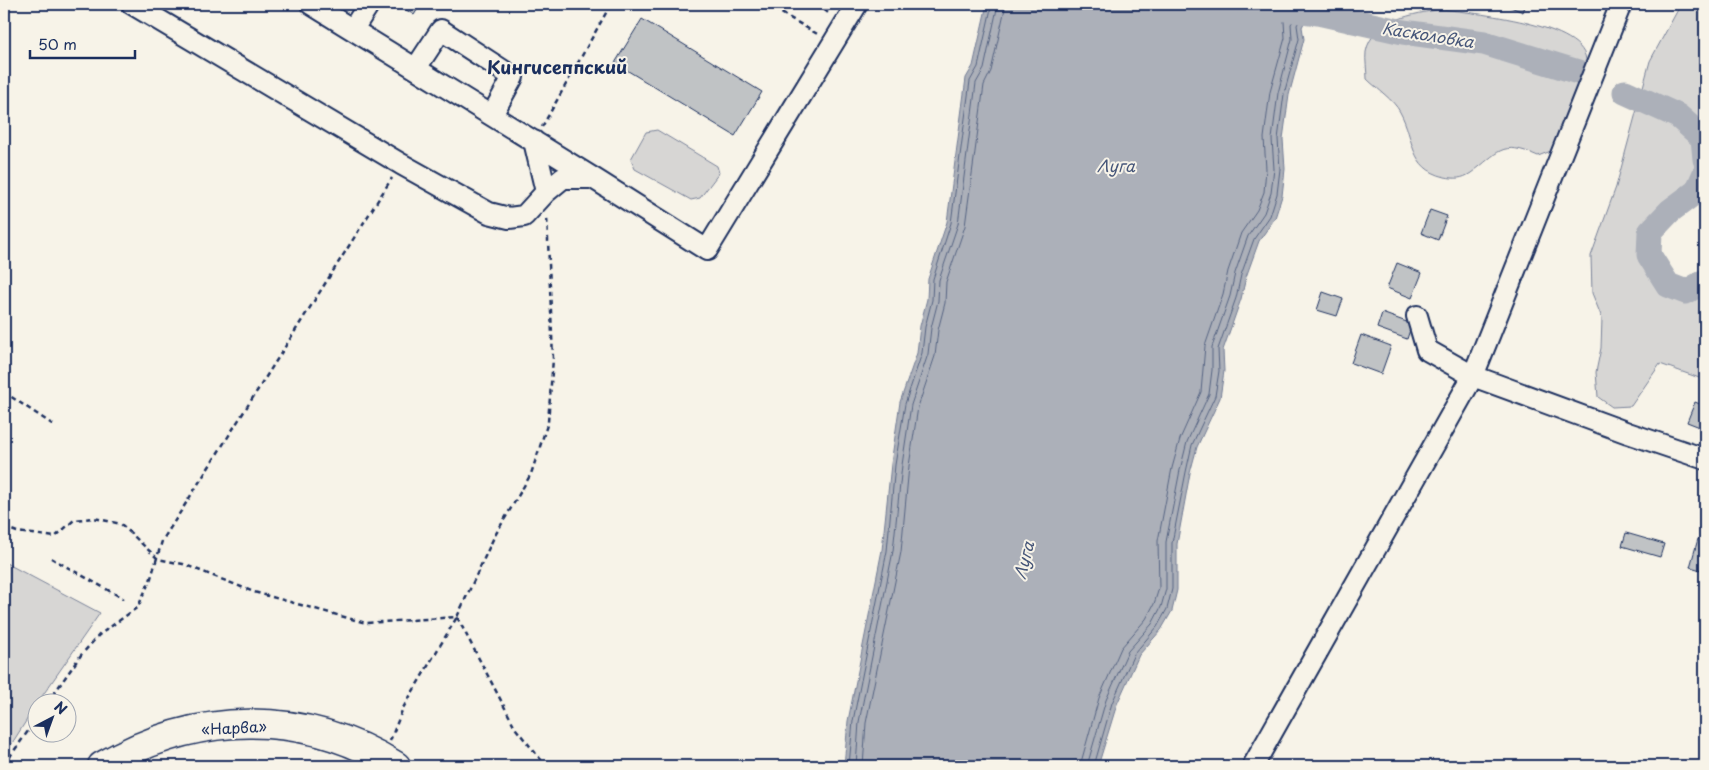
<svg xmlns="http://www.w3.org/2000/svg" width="1709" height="770" font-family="'Playpen Sans',sans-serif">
	<rect width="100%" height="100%" fill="#f7f3e8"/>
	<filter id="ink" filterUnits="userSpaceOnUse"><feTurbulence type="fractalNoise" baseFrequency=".02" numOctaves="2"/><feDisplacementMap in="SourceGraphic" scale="10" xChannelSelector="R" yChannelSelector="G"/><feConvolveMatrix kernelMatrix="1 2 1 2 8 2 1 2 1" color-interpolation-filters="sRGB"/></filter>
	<g filter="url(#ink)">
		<path fill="#d7d6d4" stroke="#798299" d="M1681 4H1705V173L1697 191 1670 211 1650 232 1649 255 1667 285 1686 292 1705 281V380L1660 364 1631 406 1612 407 1598 397 1596 372 1601 348 1602 318 1592 293 1591 256 1616 187 1650 61Z
			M1442 9C1470 13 1589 23 1586 63 1586 69 1582 76 1580 81 1572 106 1562 128 1551 151L1538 156C1500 139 1499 153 1471 173 1462 179 1455 179 1445 177 1408 168 1415 139 1400 112 1394 100 1377 89 1367 79 1367 71 1365 60 1366 52 1372 19 1415 14 1442 9Z
			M657 130 717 166 719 173 700 198 691 200 635 169 631 159 646 132Z
			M4 562 100 613 38 702 4 756Z"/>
		<path fill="#acb0b9" stroke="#727c95" d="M987 4H1312L1318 13 1306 19 1302 27 1304 39 1289 95 1283 139 1285 169 1282 196 1275 218 1259 241 1246 277 1241 299 1223 350 1224 371 1220 398 1197 447 1190 473 1177 544V590L1172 611 1161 630 1139 655 1117 704 1098 766H844L848 721 882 550 891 464 900 402 917 353 920 326 927 299 928 279 947 222 966 78 973 66Z"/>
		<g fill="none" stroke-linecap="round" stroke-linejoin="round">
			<path stroke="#556382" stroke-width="1" d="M849 766 853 721 887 551 895 465 905 404 922 353 925 327 932 300 933 279 951 223 970 81 978 67 992 4
				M856 766 859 722 893 551 902 465 911 405 928 354 931 328 938 301 939 280 958 224 976 83 984 69 998 4
				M863 766 866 723 901 552 909 466 918 407 935 356 938 330 945 303 946 282 965 226 984 85 991 71 1006 4
				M1080 766 1099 698 1121 648 1146 619 1154 604 1159 588 1158 541 1172 468 1180 439 1201 392 1205 346 1223 294 1228 271 1241 233 1257 210 1264 192 1266 169 1264 138 1270 92 1285 38 1284 21 1294 4
				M1087 766 1106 700 1128 651 1152 624 1161 607 1166 589V542L1180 470 1187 442 1209 394 1212 370V347L1230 296 1235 273 1248 236 1264 213 1271 193 1274 169 1272 139 1278 93 1292 39 1291 24 1302 9V4
				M1094 766 1112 703 1134 654 1157 627 1167 609 1172 589V543L1186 472 1192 445 1215 396 1219 371 1218 349 1236 298 1241 275 1254 239 1270 216 1277 194 1280 169 1278 139 1284 94 1299 39 1297 25 1302 16 1309 12 1308 4"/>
			<path stroke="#acb0b9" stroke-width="25" d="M1246 4 1318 13 1403 32 1484 43 1578 72
				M1625 92 1678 116 1703 138 1705 159
				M1705 173 1697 191 1670 211 1650 232 1649 255 1668 285 1686 292 1705 281"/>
		</g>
		<path fill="#c0c3c5" stroke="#1b2f5e" d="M397 4H421L414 15Z
			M1509 4H1526L1523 12 1508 6Z
			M642 19 762 92 735 136 615 63Z
			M1430 210 1447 216 1438 240 1421 233Z
			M1397 263 1422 273 1412 298 1387 288Z
			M1323 292 1343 299 1337 316 1317 310Z
			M1382 313 1412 324 1407 339 1377 328Z
			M1361 335 1391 346 1381 374 1351 363Z
			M1695 402 1705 406V429L1687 422Z
			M1626 533 1664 544 1660 557 1622 546Z
			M1698 539 1705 541V571L1690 567Z"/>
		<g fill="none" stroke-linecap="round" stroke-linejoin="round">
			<g stroke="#1b2f5e" stroke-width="24">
				<path id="minor" d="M132 4 401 164 489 213 509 218 524 216 546 192 534 141
					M311 4 593 178H563L546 192
					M353 29 369 4
					M416 68 441 30 513 77 492 115
					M593 178 707 250 857 4
					M1417 316 1427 350 1473 376 1628 433 1705 459
					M1253 766 1473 376 1621 4"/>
			</g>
			<g stroke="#1b2f5e" stroke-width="31">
				<path id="highway" d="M102 766C196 711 303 708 396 766"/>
			</g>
			<path stroke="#1b2f5e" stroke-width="2.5" stroke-dasharray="5 4" stroke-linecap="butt" d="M766 4 819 35
				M817 4 831 15
				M542 127 611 4
				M4 392 55 426
				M4 527 17 532 55 537 74 520 94 518 121 524 158 559 183 564 254 592 366 623 457 617 494 537 531 474 548 422 553 359 547 216
				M51 558 124 599
				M457 617 516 729 546 766
				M48 702 81 655 99 635 138 607 151 578 162 541 392 178
				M390 741 403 708 457 617
				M4 765 38 717"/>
			<use href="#minor" stroke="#f7f3e8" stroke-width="20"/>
			<use href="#highway" stroke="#f7f3e8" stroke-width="28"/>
		</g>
	</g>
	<g text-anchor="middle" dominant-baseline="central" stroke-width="4" stroke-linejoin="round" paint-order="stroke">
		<g font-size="15" fill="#1b2f5e" stroke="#f7f3e8">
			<text transform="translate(234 727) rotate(-3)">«Нарва»</text>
		</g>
		<g font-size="16" font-style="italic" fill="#465679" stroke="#f7f3e8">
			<text transform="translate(1428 34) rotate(9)">Касколовка</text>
			<text x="1116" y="165">Луга</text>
			<text transform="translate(1023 560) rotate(-76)">Луга</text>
		</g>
		<g font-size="18" font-weight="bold" fill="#1b2f5e" stroke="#f7f3e8">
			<text x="557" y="66">Кингисеппский</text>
		</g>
	</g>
	<rect width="1709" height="770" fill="none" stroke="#f7f3e8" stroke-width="20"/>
	<rect x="10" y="10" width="1689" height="750" fill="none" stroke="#1b2f5e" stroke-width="2" filter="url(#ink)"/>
	<g transform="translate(52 718) rotate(41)"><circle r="24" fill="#f7f3e8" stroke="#9fa5b1"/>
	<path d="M0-4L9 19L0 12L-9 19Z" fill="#1b2f5e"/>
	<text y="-8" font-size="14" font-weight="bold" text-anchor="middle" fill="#1b2f5e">N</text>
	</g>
	<path d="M30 50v8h105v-8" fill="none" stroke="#1b2f5e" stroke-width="2.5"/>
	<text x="38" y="50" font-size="15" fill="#1b2f5e" stroke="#f7f3e8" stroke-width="4" paint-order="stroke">50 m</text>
</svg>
